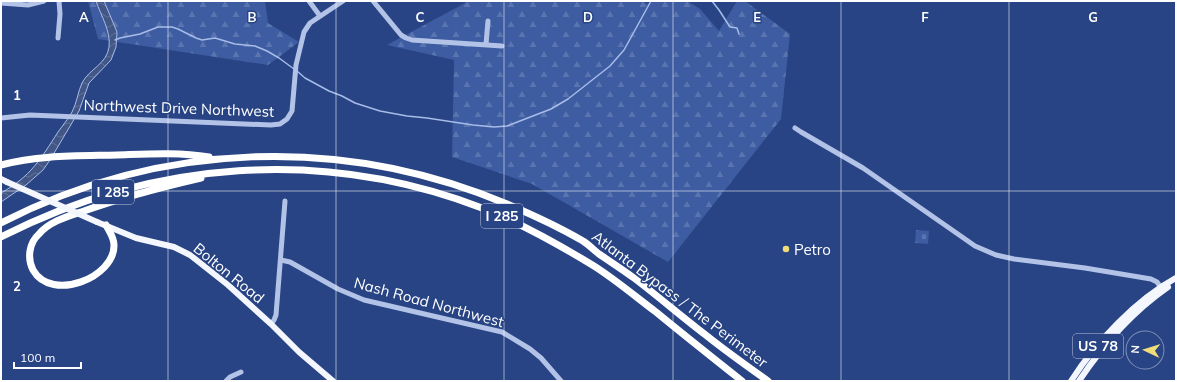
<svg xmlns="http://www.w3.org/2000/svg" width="1177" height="382" font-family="Mulish,sans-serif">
	<defs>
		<pattern id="forest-firs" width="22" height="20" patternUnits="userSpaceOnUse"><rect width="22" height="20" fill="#3d5ca1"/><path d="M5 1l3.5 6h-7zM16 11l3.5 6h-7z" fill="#5a74af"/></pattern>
		<pattern id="cemetery-stones" width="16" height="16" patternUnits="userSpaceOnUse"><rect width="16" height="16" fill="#3d5ca1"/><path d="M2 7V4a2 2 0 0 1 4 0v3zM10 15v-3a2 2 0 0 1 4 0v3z" fill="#5a74af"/></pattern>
		<pattern id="water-waves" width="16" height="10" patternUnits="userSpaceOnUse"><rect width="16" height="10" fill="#435786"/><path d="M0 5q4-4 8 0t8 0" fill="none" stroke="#5f7098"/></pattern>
	</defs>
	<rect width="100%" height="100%" fill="#284484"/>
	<path fill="url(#forest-firs)" d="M88 1H265L268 23 299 42 268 65 98 39Z
		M469 1H644L646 4 654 1H687L700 9 719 31 737 1H745L790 34 781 119 668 262 532 184 452 157 454 60 387 45Z"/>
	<path fill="url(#cemetery-stones)" d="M916 230 929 231 928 244 915 243Z"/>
	<path fill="url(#water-waves)" stroke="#a7bce7" d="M96 1H104L117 32 116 47 111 60 89 83 79 111 50 160 43 170 26 185 1 202V193C31 176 40 160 58 132 63 125 68 119 72 112 77 103 78 91 82 83 89 69 107 64 109 47 111 31 101 16 96 1Z"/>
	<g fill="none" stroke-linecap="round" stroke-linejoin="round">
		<path stroke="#a7bce7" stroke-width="1.5" d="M712 1 719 10 730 27 737 28 739 34
			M115 40 120 38 140 34 158 27H172L178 29 196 38 202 40 215 38 235 44 255 46 267 51 279 58 294 69
			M297 71 305 78 329 91 342 96 355 103 380 111 407 116 427 118 473 125 494 127 507 126 551 109 568 99 610 66 624 50 651 1"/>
		<path stroke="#b2c3e7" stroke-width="5" d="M309 1 320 16
			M373 1 401 35 406 38 412 40 502 46
			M1 3 28 5 44 1
			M58 38 60 14 59 1
			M486 44 488 21
			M1 118 30 115 271 125 280 124 287 119 292 111 296 65 304 32 310 23 343 1
			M795 128 801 132 863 168 965 239 975 246 996 255 1014 259 1085 268 1151 279 1157 282 1162 289
			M281 260 290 262 338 289 364 300 502 332 530 349 541 358 561 381
			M271 324 274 320 276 315 285 201
			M226 381 230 377 241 372"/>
		<path stroke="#f4f6fe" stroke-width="6" d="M1 179 7 182
			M97 222 136 238 174 247 190 255 228 285 271 324 299 352 333 381
			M1071 381C1096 342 1136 300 1176 278
			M1079 381C1103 345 1132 312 1168 287"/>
		<path stroke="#fff" stroke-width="7" d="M1 165C39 155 78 156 117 155 148 154 178 152 209 157
			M1 223C160 141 343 135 507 204 533 215 559 227 583 241 589 245 594 250 599 254 611 262 623 270 634 278 659 297 682 317 707 336 727 352 747 366 768 381
			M106 225C109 231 114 237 114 245 115 277 52 303 33 270 27 258 29 243 39 234 50 221 69 216 84 211 123 197 162 187 201 178
			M1 237C152 160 323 147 482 208 521 223 558 244 594 266 616 280 636 297 656 312 684 335 713 358 742 381"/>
		<path stroke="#f4f6fe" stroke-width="6" d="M7 182 97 222"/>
	</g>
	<path fill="none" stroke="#fff" stroke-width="1" stroke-opacity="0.55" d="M168 1V381M336 1V381M504 1V381M673 1V381M841 1V381M1009 1V381M1 191H1176"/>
	<circle fill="#efdd79" stroke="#284484" stroke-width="1.5" cx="786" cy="249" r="4"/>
	<g text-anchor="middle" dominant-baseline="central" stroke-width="3" stroke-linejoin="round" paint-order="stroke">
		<g fill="#284484" stroke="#bec7da" stroke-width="1">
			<rect x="92" y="180" width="42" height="24" rx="3"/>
			<rect x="481" y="204" width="42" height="24" rx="3"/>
			<rect x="1073" y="334" width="50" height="24" rx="3"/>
		</g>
		<g font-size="14" font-weight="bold" fill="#fff">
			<text x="113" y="192">I 285</text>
			<text x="502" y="216">I 285</text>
			<text x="1098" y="346">US 78</text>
		</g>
		<g font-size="15" fill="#fff" stroke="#284484">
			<text transform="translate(179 108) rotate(2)">Northwest Drive Northwest</text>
			<text transform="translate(229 273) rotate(39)">Bolton Road</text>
			<text transform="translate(680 299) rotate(37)">Atlanta Bypass / The Perimeter</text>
			<text transform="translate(429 302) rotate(15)">Nash Road Northwest</text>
		</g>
		<g font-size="15" fill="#fff" stroke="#284484" text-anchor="start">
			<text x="794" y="249">Petro</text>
		</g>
	</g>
	<g font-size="13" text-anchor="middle" font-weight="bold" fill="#fff" stroke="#284484" stroke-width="3" stroke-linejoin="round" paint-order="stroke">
		<text x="84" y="22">A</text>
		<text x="252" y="22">B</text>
		<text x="420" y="22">C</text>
		<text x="588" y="22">D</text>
		<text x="757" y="22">E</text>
		<text x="925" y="22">F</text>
		<text x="1093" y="22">G</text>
		<text x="17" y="100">1</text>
		<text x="17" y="291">2</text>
	</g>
	<rect width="1177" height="382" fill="none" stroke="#ffffff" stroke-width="4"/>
	<g transform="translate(1145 350) rotate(274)"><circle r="19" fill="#284484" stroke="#7e8fb5"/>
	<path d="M0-3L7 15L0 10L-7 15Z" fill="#efdd79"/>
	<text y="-6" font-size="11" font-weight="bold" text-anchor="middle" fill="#ffffff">N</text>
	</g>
	<path d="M14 362v6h67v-6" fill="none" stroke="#ffffff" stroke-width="2"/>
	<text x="20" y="362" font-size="12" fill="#ffffff" stroke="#284484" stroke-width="3" paint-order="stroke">100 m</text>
</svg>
